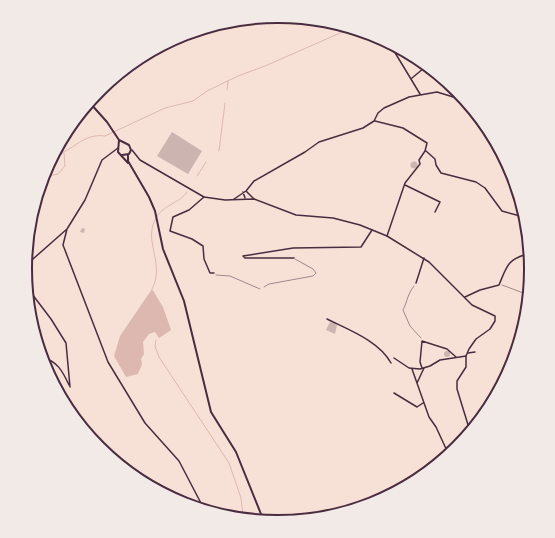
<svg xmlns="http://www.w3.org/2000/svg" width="555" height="538" font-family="Helvetica,sans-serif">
	<rect width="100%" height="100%" fill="#f7e1d7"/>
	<path fill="#dcb8b0" d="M44 173 53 175 47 181H42Z
		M152 289 163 307 171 330 159 338 155 332 149 334 143 342 144 354 141 359 142 364 138 374 126 377 114 356 120 336Z"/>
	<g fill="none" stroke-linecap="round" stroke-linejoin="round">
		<path stroke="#dcb8b0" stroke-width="1" d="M227 90 228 81
			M219 151 225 103
			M55 155C75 150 83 133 105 136L165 108 193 101 207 91 238 76 265 66 347 30
			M51 161 63 153
			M53 175 58 174 65 166 64 153
			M197 176 206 162
			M152 289C165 265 145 244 154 222 161 204 180 204 187 192
			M156 340 155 346 159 357 229 463 241 498 243 515"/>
	</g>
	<path fill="#ccb4b1" d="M172 132 202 151 188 174 157 156Z
		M410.5 165a3.5 3.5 0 1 1 7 0a3.5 3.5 0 1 1-7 0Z
		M82 228 85 229 84 233 80 232Z
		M330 322 337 325 335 334 326 330Z
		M444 354a3 3 0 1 1 6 0a3 3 0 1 1-6 0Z"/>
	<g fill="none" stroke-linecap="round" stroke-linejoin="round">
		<path stroke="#4a2c40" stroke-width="0.5" d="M216 275 230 276 260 289
			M502 285 526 294
			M414 286C407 295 408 300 403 310L410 326 421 338"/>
		<path stroke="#4a2c40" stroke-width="0.5" d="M264 287 269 284 313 276 316 273 313 269 295 259"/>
		<path stroke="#4a2c40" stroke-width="1.5" d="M391 46 420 94
			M412 78 424 68
			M375 121 403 128 427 143 425 151 419 160 420 164 405 183 387 236
			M426 151 435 159 436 165 441 173 476 182 485 188 502 211 520 216
			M405 185 440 202 435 212
			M246 191 254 199
			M243 192 245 198
			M204 197 189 210 173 217 170 231 192 239 203 246 204 259 210 273H214
			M234 199 246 191 254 181 305 152 319 142 363 128 374 121 378 113 384 108 409 97 437 92 463 100
			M67 229 63 245 108 362 145 423 179 461 203 507
			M294 258H245L243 256 293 248 361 247 372 230
			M25 266 67 229 85 200 102 160 118 148
			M416 283 424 258
			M29 290 51 319 66 343 70 387
			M465 297 480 290 499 285C507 266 507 260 527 254
			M327 319C349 330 379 341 391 363
			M468 353 475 352
			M42 358C57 360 63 372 69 385
			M394 358 409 368 420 369 430 366 440 360 466 356
			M422 368 420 362 422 341 447 349 456 357
			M412 369 429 417 436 427 448 453
			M417 383 424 368
			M394 393 417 407 423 403"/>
		<path stroke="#4a2c40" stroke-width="1.5" d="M132 150 140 160 204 197 225 200 254 199 296 215 333 218 360 225 387 236 429 262 472 305 495 316V321L490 329 476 339 469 349 466 356V367L457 381V389L469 428"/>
		<path stroke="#4a2c40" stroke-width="2" d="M90 103 107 122 119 140 129 145 131 150 129 154 122 155
			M119 140 118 152 128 163
			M128 155V161L149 197 155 211 163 249 184 301 211 412 236 452 263 519"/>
	</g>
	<path d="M0 0H555V538H0ZM32 269a246 246 0 1 1 492 0a246 246 0 1 1-492 0Z" fill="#f1eae7" fill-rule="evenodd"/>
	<path fill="none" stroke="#4a2c40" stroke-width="2" d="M32 269a246 246 0 1 1 492 0a246 246 0 1 1-492 0Z"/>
</svg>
